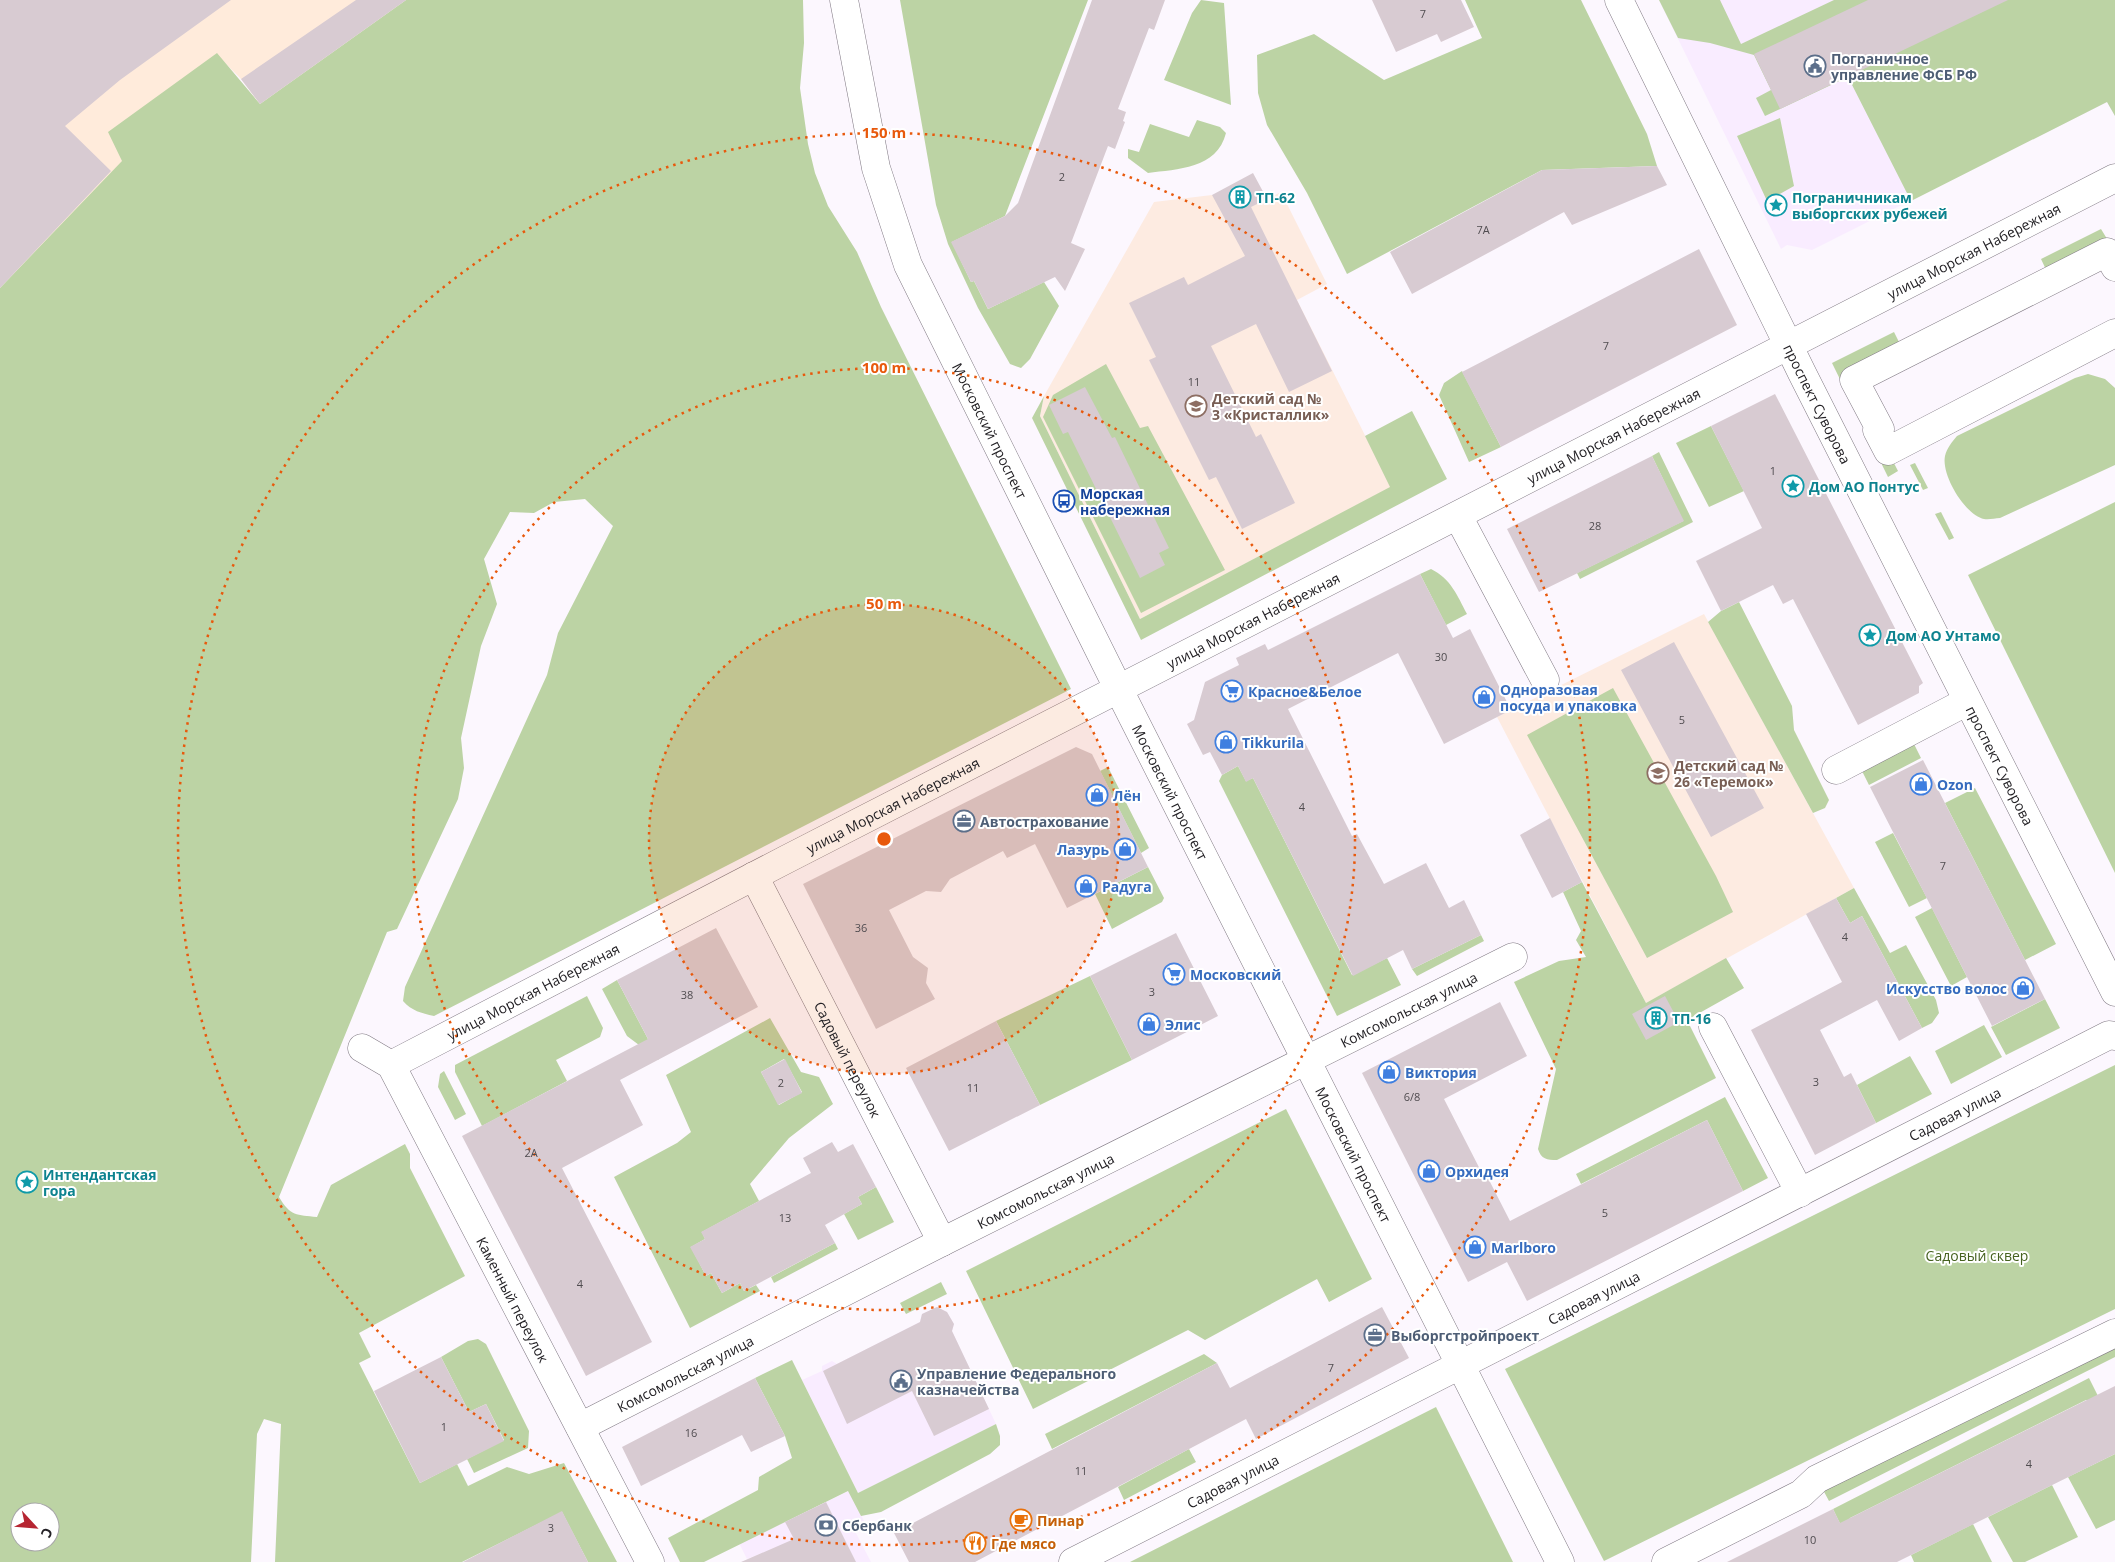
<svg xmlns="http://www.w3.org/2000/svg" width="2115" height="1562" font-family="'Open Sans',sans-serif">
	<rect width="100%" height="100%" fill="#fcf7fe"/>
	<path fill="#f9ecff" d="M1659 0H2115V116L2107 102 1812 250 1787 245 1781 249Z
		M937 1307 947 1312 954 1324 952 1331 996 1424 858 1493 802 1380 822 1371V1366L832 1361 837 1364 920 1322 922 1314Z
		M849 1491 867 1527 856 1533 871 1562H773L762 1553 747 1559 739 1543Z"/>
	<path fill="#ffebdb" d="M0 0H406L260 104 241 79 216 54 123 161 0 288Z"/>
	<path fill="#fdebe1" d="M1281 192 1327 284 1297 300 1391 487 1140 619 1040 416 1044 396 1154 202 1212 195 1267 199Z
		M1704 614 1854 888 1646 1003 1497 717Z"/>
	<path fill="#bcd3a4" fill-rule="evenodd" d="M406 0H803L804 43 800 88 808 144 815 173 828 206 857 252 881 307 1071 689 434 1016C421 1013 412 1011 403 1001L405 987 547 675 558 633 613 526 585 499 554 502 534 513 510 512 484 559 497 604 481 646 461 738 464 768 458 799 397 929 387 932 279 1197C290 1216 297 1215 317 1217L331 1185 405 1144 410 1154V1168L465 1276 359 1333 371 1357 359 1363 420 1483 457 1464 468 1486 507 1467 529 1474 564 1463 617 1562H588L562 1512 462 1562H275L281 1424 264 1419 257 1434 251 1562H0V288L122 161 108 132 217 53 260 104ZM20 1512H50V1542H20Z
		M900 0H1088L1005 216 952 242 971 282 974 281 988 309 1044 282 1059 306 1030 359 1021 368 1010 364 978 308 948 244 936 205Z
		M1201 0 1224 3 1231 105 1164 80 1192 13Z
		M1465 0H1581L1647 134 1657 166 1542 170 1347 274 1307 193 1267 125 1258 93 1257 55 1314 34 1384 80 1482 38Z
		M1659 0H1720L1741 44 1834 0H2115V116L2107 102 1911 201 1848 77 1765 116 1756 98 1771 90 1754 55 1710 43 1678 38Z
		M1780 118 1794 186 1767 201 1737 136Z
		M1197 120 1220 127 1226 133C1217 169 1177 169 1148 173L1128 158V149L1139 152 1150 124 1189 137Z
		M2101 229 2112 247 2050 278 2041 259Z
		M1894 332 1904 352 1851 379 1898 471 1888 477 1832 363Z
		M1106 364 1140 428 1148 426 1225 570 1141 613 1043 417 1053 395Z
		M1462 371 1501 447 1469 462 1439 395 1444 383Z
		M2088 374 2105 379 2115 388V465L2000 518C1995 518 1989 520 1984 519 1965 515 1941 475 1945 456 1947 448 1952 442 1957 436L2075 378Z
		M1044 396 1040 416 1140 619 1390 487 1365 436 1412 411 1447 479 1141 640 1032 418Z
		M1711 426 1744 491 1709 507 1676 443Z
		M1659 452 1693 522 1580 579 1577 573 1683 521 1652 456Z
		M1915 463 1928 488 1923 490 1910 465Z
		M2115 502V873L1968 575Z
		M1941 512 1954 538 1949 540 1935 514Z
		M1431 569C1451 579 1457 595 1467 614L1446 625 1420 574Z
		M1739 602 1792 706 1794 730 1829 800 1825 808 1813 813 1708 622 1721 611Z
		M1613 688 1716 876 1733 912 1647 958 1527 735Z
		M1914 744 1921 758 1869 785 1862 771Z
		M1238 766 1246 781 1253 778 1352 975 1387 958 1401 985 1337 1016 1219 781 1222 775Z
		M1108 767 1149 848 1141 853 1100 771Z
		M1975 788 2056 944 2025 960 1945 803Z
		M1893 833 1927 898 1909 907 1875 842Z
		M1148 867 1164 898 1162 902 1112 929 1095 894Z
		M1582 882 1646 1003 1726 958 1744 988 1687 1020 1716 1078 1557 1160C1547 1160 1541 1159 1538 1149L1556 1069 1514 982 1559 961 1586 957 1576 940 1581 931 1563 892Z
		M1854 888 1890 953 1906 945 1936 1000 1939 1013 1932 1023 1922 1028 1862 916 1850 923 1836 898Z
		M1932 908 1967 977 1951 986 1915 917Z
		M1481 935 1484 941 1417 976 1412 969Z
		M1090 976 1132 1060 1040 1105 996 1021Z
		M617 980 659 1060 627 1036 602 989Z
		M587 996 603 1028 600 1037 556 1060 567 1081 482 1126 455 1072V1065Z
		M2045 999 2060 1028 2006 1055 1991 1027Z
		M770 1018 801 1072 819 1077 833 1104 789 1138 750 1184 759 1201 702 1232 705 1239 691 1247 706 1276 711 1273 722 1293 740 1283 744 1291 756 1285 760 1291 690 1328 614 1177 677 1143 691 1132 666 1075ZM784 1059 802 1092 779 1105 761 1072Z
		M1984 1025 2002 1057 1951 1084 1935 1051Z
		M1910 1056 1932 1094 1876 1123 1857 1085Z
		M2115 1065V1309L1604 1561 1505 1369Z
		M444 1071 466 1114 455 1120 438 1087 440 1074Z
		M1725 1097 1768 1178 1743 1191 1707 1120 1581 1184 1576 1174Z
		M1286 1109 1372 1279 1329 1302 1317 1279 1205 1340 1188 1330 1033 1409 966 1271Z
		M876 1187 894 1222 858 1240 844 1214 862 1204 858 1197Z
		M835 1243 838 1249 774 1283 771 1277Z
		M941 1282 947 1294 906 1314 900 1303Z
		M478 1339 486 1344 529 1431 528 1448 474 1473 467 1459 504 1440 486 1404 469 1412 441 1357 468 1341Z
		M2115 1343V1357L1829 1501 1822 1488Z
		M1204 1354 1217 1363 1052 1449 1045 1434Z
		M792 1360 858 1493 996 1424 1000 1436V1445L990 1454 881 1512 861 1516 848 1491 704 1562H680L668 1538 758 1490 759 1477 792 1458 785 1436 755 1378Z
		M2089 1378 2100 1400H2086L1850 1518 1843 1530 1833 1509Z
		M1436 1407 1513 1562H1130Z
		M1189 1449 1196 1462 1124 1500 1118 1487Z
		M2115 1454V1520L2096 1529 2068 1477Z
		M2052 1485 2078 1537 2025 1562H2013L1988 1517Z
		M1973 1524 1992 1562H1914L1911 1555Z"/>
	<path fill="#d8cbd2" d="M0 0H231L120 80 65 126 111 171 0 288Z
		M356 0H406L260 104 241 79Z
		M1092 0H1165L1154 30 1149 28 1118 109 1126 112 1123 121 1125 122 1115 149 1108 146 1071 243 1085 249 1065 291 1055 277 988 309 974 281 971 282 951 242 1005 216 1018 203Z
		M1372 0H1461L1474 27 1441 42 1437 34 1396 52Z
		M1868 0H2008L1780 109 1754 54Z
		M1657 166 1667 185 1572 225 1564 212 1412 294 1390 252 1542 170Z
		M1253 173 1267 199 1251 207 1332 371 1289 392 1256 324 1211 346 1256 437 1261 434 1295 503 1242 529 1216 477 1209 480 1149 360 1156 357 1129 303 1184 277 1188 285 1245 256 1212 195Z
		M1699 249 1737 325 1501 447 1462 372Z
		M1085 387 1112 438 1115 437 1169 548 1159 553 1165 565 1140 578 1068 432 1063 434 1049 405Z
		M1775 394 1923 683 1919 686V693L1858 725 1793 599 1783 604 1773 585 1721 611 1696 561 1762 528 1711 426Z
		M1652 456 1684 521 1539 592 1507 529Z
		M1420 574 1453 638 1470 629 1511 710 1444 744 1398 653 1288 709 1352 836 1357 834 1384 884 1426 863 1449 908 1464 900 1481 935 1412 969 1403 950 1353 976 1253 778 1246 782 1238 766 1222 775 1210 752 1203 755 1187 724 1194 720 1205 682 1239 665 1236 658 1265 644 1268 650Z
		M1674 642 1764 808 1711 837 1621 670Z
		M1076 747 1092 754 1148 867 1067 908 1035 844 1007 858 1003 851 950 879 941 892 926 891 889 910 913 957 928 968 926 983 935 999 876 1029 803 884Z
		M1923 760 2045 999 1992 1026 1870 787Z
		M1550 818 1582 882 1552 898 1520 835Z
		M1836 898 1850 923 1862 916 1922 1028 1899 1041 1877 1000 1820 1030 1844 1077 1851 1073 1876 1123 1815 1155 1751 1030 1842 982 1806 914Z
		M716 928 758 1007 620 1080 643 1125 562 1168 652 1342 586 1376 462 1136 648 1039 617 980Z
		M1176 933 1218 1016 1132 1060 1090 976Z
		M1665 996 1679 1022 1646 1040 1632 1014Z
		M1500 1002 1527 1056 1444 1099 1485 1179 1488 1178 1510 1221 1707 1120 1743 1191 1527 1301 1507 1262 1468 1282 1362 1073Z
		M996 1021 1040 1105 949 1151 906 1068Z
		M785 1059 802 1093 778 1105 761 1072Z
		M832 1142 838 1152 853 1144 876 1187 858 1197 862 1204 825 1225 835 1243 744 1291 740 1283 722 1293 711 1273 706 1276 690 1247 705 1239 701 1232 811 1173 803 1158Z
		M937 1307 947 1312 954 1324 952 1331 989 1409 934 1436 912 1391 847 1424 823 1371 920 1322 922 1314Z
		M1382 1307 1409 1358 1256 1439 1246 1419 975 1562H909L894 1533 1217 1363 1230 1388Z
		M441 1357 469 1412 486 1404 504 1441 420 1483 374 1391Z
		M755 1378 785 1436 751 1452 742 1435 641 1486 622 1447Z
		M2115 1386V1454L1897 1562H1727L1833 1509 1840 1523Z
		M826 1502 856 1562H741L794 1539 785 1522Z
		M562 1511 588 1562H463Z"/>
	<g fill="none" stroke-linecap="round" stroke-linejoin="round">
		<g stroke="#817a84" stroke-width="29">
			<g id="minor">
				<path id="s1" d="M844 0 876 168 908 265 1119 690 1560 1562"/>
				<path id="s2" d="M1619 0 1802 373 2115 992"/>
				<path d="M2115 267 2107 252 1854 380 1880 429 1877 430 1888 451 2115 333"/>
				<path d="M1458 516 1545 680"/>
				<path d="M1836 770 1966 702"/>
				<path id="s3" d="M754 876 942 1242"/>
				<path d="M1713 1027 1800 1193"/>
				<path id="s4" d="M362 1048 391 1065 650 1562"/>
				<path id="s5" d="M391 1065 787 859 2115 178"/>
				<path id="s6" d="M580 1427 942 1242 1513 957"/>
				<path id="s7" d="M1073 1562 2109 1035 2115 1036"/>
				<path d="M1666 1562 1801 1494 1817 1479 2115 1333"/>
			</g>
		</g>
		<use href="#minor" stroke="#fff" stroke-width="28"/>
	</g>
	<circle cx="884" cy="839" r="235" fill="#e8590c" fill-opacity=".12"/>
	<g fill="none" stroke="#e8590c" stroke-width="2.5" stroke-dasharray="2.5 5">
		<circle cx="884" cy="839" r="235"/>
		<circle cx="884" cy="839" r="471"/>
		<circle cx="884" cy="839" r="706"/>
	</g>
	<defs>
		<g id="civic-ring" transform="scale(1.125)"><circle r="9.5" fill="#fff" stroke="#5c6f8a" stroke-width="1.5"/><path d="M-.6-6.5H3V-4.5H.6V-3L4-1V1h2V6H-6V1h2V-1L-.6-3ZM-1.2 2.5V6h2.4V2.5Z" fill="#5c6f8a"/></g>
		<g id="building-ring" transform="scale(1.125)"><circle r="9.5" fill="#fff" stroke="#0f9aa8" stroke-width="1.5"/><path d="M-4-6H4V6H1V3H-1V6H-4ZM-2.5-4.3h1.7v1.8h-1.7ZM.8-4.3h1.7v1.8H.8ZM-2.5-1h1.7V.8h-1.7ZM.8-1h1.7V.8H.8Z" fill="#0f9aa8"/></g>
		<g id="sight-ring" transform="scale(1.125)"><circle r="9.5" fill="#fff" stroke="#0f9aa8" stroke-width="1.5"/><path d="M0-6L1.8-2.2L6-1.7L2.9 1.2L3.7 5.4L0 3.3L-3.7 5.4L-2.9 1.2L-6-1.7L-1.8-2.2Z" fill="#0f9aa8"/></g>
		<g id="school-ring" transform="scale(1.125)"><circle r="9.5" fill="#fff" stroke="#8d6e63" stroke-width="1.5"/><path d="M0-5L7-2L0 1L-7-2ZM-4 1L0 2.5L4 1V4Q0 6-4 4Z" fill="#8d6e63"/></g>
		<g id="bus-ring" transform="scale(1.125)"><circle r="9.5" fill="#fff" stroke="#1a4fb4" stroke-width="1.5"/><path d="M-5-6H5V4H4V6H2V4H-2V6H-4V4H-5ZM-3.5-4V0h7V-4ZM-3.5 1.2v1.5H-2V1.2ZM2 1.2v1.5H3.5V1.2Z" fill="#1a4fb4"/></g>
		<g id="supermarket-ring" transform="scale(1.125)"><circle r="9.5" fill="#fff" stroke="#3f7fe0" stroke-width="1.5"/><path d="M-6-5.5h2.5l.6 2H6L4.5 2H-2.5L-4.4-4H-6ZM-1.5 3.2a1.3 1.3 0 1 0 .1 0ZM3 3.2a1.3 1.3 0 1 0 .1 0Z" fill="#3f7fe0"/></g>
		<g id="shop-ring" transform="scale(1.125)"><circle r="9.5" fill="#fff" stroke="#3f7fe0" stroke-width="1.5"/><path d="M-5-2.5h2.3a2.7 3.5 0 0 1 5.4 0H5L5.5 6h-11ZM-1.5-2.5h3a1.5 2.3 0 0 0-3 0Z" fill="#3f7fe0"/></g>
		<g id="office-ring" transform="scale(1.125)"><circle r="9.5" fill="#fff" stroke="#5c6f8a" stroke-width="1.5"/><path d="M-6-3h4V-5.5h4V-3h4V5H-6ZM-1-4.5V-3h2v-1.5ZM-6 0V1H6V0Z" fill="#5c6f8a"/></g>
		<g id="cafe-ring" transform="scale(1.125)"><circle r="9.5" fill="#fff" stroke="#e8710a" stroke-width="1.5"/><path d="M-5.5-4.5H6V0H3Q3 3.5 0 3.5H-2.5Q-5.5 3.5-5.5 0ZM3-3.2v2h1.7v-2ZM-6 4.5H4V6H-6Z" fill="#e8710a"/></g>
		<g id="bank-ring" transform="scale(1.125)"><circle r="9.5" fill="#fff" stroke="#5c6f8a" stroke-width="1.5"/><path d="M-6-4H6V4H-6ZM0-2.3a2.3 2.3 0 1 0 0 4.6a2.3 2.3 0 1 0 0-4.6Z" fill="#5c6f8a"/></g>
		<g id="restaurant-ring" transform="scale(1.125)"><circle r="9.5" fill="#fff" stroke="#e8710a" stroke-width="1.5"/><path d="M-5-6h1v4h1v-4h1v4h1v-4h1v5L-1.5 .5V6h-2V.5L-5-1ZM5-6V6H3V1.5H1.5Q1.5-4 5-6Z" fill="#e8710a"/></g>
	</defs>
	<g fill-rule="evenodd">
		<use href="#civic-ring" x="1815" y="66"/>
		<use href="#building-ring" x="1240" y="197"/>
		<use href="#sight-ring" x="1776" y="205"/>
		<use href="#school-ring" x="1196" y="406"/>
		<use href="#sight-ring" x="1793" y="486"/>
		<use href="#bus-ring" x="1064" y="501"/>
		<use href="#sight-ring" x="1870" y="635"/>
		<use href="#supermarket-ring" x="1232" y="691"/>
		<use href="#shop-ring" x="1484" y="697"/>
		<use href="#shop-ring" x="1226" y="742"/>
		<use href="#school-ring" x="1658" y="773"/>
		<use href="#shop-ring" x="1921" y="784"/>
		<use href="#shop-ring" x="1097" y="795"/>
		<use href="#office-ring" x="964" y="821"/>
		<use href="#shop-ring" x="1125" y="849"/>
		<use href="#shop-ring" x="1086" y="886"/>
		<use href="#supermarket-ring" x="1174" y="974"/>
		<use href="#shop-ring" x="2023" y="988"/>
		<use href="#building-ring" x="1656" y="1018"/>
		<use href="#shop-ring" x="1149" y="1024"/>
		<use href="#shop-ring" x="1389" y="1072"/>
		<use href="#shop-ring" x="1429" y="1171"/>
		<use href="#sight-ring" x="27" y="1182"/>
		<use href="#shop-ring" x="1475" y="1247"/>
		<use href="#office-ring" x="1375" y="1335"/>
		<use href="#civic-ring" x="901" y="1381"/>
		<use href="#cafe-ring" x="1021" y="1520"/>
		<use href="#bank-ring" x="826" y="1525"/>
		<use href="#restaurant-ring" x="975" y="1543"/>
	</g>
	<g text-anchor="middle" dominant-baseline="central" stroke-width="4" stroke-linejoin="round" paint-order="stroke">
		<g font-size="11" fill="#504c50">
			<text x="1423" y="13">7</text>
			<text x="1062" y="176">2</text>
			<text x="1483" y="229">7А</text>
			<text x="1606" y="345">7</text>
			<text x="1194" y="381">11</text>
			<text x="1773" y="470">1</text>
			<text x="1595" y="525">28</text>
			<text x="1441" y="656">30</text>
			<text x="1682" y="719">5</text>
			<text x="1302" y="806">4</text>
			<text x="1943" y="865">7</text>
			<text x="861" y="927">36</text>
			<text x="1845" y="936">4</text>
			<text x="1152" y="991">3</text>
			<text x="687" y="994">38</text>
			<text x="1816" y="1081">3</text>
			<text x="781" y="1082">2</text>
			<text x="973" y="1087">11</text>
			<text x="1412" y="1096">6/8</text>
			<text x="531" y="1152">2А</text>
			<text x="1605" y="1212">5</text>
			<text x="785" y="1217">13</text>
			<text x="580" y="1283">4</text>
			<text x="1331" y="1367">7</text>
			<text x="444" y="1426">1</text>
			<text x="691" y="1432">16</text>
			<text x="2029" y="1463">4</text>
			<text x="1081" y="1470">11</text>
			<text x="551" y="1527">3</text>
			<text x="1810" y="1539">10</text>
		</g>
		<g font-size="14" font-weight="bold" fill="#4e5e75" stroke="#fff" text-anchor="start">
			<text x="1831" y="58">Пограничное<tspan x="1831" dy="16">управление ФСБ РФ</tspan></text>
			<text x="980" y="821">Автострахование</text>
			<text x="1391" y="1335">Выборгстройпроект</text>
			<text x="917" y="1373">Управление Федерального<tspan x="917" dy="16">казначейства</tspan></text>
			<text x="842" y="1525">Сбербанк</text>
		</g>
		<g font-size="14" font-weight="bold" fill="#0d838f" stroke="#fff" text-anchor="start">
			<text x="1256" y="197">ТП-62</text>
			<text x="1792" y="197">Пограничникам<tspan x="1792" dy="16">выборгских рубежей</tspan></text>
			<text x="1809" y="486">Дом АО Понтус</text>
			<text x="1886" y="635">Дом АО Унтамо</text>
			<text x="1672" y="1018">ТП-16</text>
			<text x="43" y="1174">Интендантская<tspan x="43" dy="16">гора</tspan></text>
		</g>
		<g font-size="14" fill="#232125" stroke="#fff">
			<text stroke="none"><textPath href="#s5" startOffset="1780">улица Морская Набережная</textPath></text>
			<text stroke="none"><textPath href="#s2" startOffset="450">проспект Суворова</textPath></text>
			<text stroke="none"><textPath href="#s1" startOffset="458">Московский проспект</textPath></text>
			<text stroke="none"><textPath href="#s5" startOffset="1375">улица Морская Набережная</textPath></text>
			<text stroke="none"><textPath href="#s5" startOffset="970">улица Морская Набережная</textPath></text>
			<text stroke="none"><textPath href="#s2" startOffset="855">проспект Суворова</textPath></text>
			<text stroke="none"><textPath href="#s1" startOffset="862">Московский проспект</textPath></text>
			<text stroke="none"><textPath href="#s5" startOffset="565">улица Морская Набережная</textPath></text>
			<text stroke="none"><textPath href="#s5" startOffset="160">улица Морская Набережная</textPath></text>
			<text stroke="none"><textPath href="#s6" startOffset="928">Комсомольская улица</textPath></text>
			<text stroke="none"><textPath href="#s3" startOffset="206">Садовый переулок</textPath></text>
			<text stroke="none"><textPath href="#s7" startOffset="989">Садовая улица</textPath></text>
			<text stroke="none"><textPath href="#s1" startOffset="1268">Московский проспект</textPath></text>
			<text stroke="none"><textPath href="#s6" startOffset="522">Комсомольская улица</textPath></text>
			<text stroke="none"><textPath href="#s7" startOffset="584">Садовая улица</textPath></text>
			<text stroke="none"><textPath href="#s4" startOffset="298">Каменный переулок</textPath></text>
			<text stroke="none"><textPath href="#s6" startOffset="118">Комсомольская улица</textPath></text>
			<text stroke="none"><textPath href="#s7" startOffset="179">Садовая улица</textPath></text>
		</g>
		<g font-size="14" font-weight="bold" fill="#785e54" stroke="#fff" text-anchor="start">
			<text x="1212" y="398">Детский сад №<tspan x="1212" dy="16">3 «Кристаллик»</tspan></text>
			<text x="1674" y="765">Детский сад №<tspan x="1674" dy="16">26 «Теремок»</tspan></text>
		</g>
		<g font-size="14" font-weight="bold" fill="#164399" stroke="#fff" text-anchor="start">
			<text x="1080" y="493">Морская<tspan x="1080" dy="16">набережная</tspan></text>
		</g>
		<g font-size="14" font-weight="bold" fill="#366cbe" stroke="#fff" text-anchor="start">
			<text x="1500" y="689">Одноразовая<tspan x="1500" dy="16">посуда и упаковка</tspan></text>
			<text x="1248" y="691">Красное&amp;Белое</text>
			<text x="1242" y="742">Tikkurila</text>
			<text x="1937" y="784">Ozon</text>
			<text x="1113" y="795">Лён</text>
			<text x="1109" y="849" text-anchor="end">Лазурь</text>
			<text x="1102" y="886">Радуга</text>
			<text x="1190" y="974">Московский</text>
			<text x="2007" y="988" text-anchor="end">Искусство волос</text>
			<text x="1165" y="1024">Элис</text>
			<text x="1405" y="1072">Виктория</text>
			<text x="1445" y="1171">Орхидея</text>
			<text x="1491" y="1247">Marlboro</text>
		</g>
		<g font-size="14" fill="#466220" stroke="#fff">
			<text x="1977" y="1255">Садовый сквер</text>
		</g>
		<g font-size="14" font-weight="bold" fill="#c56008" stroke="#fff" text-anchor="start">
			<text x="1037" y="1520">Пинар</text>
			<text x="991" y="1543">Где мясо</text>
		</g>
	</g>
	<circle cx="884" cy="839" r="8" fill="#e8590c" stroke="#fff" stroke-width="2.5"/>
	<g font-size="15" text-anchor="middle" font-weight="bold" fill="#e8590c" stroke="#fff" stroke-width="4" stroke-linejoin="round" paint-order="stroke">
		<text x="884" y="138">150 m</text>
		<text x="884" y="373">100 m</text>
		<text x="884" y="609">50 m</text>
	</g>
	<g transform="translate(35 1527) rotate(116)"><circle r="24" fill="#ffffff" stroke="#a7a6a8"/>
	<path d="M0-4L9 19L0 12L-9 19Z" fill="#b62532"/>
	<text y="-8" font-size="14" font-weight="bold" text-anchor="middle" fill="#232125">С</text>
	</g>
</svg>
